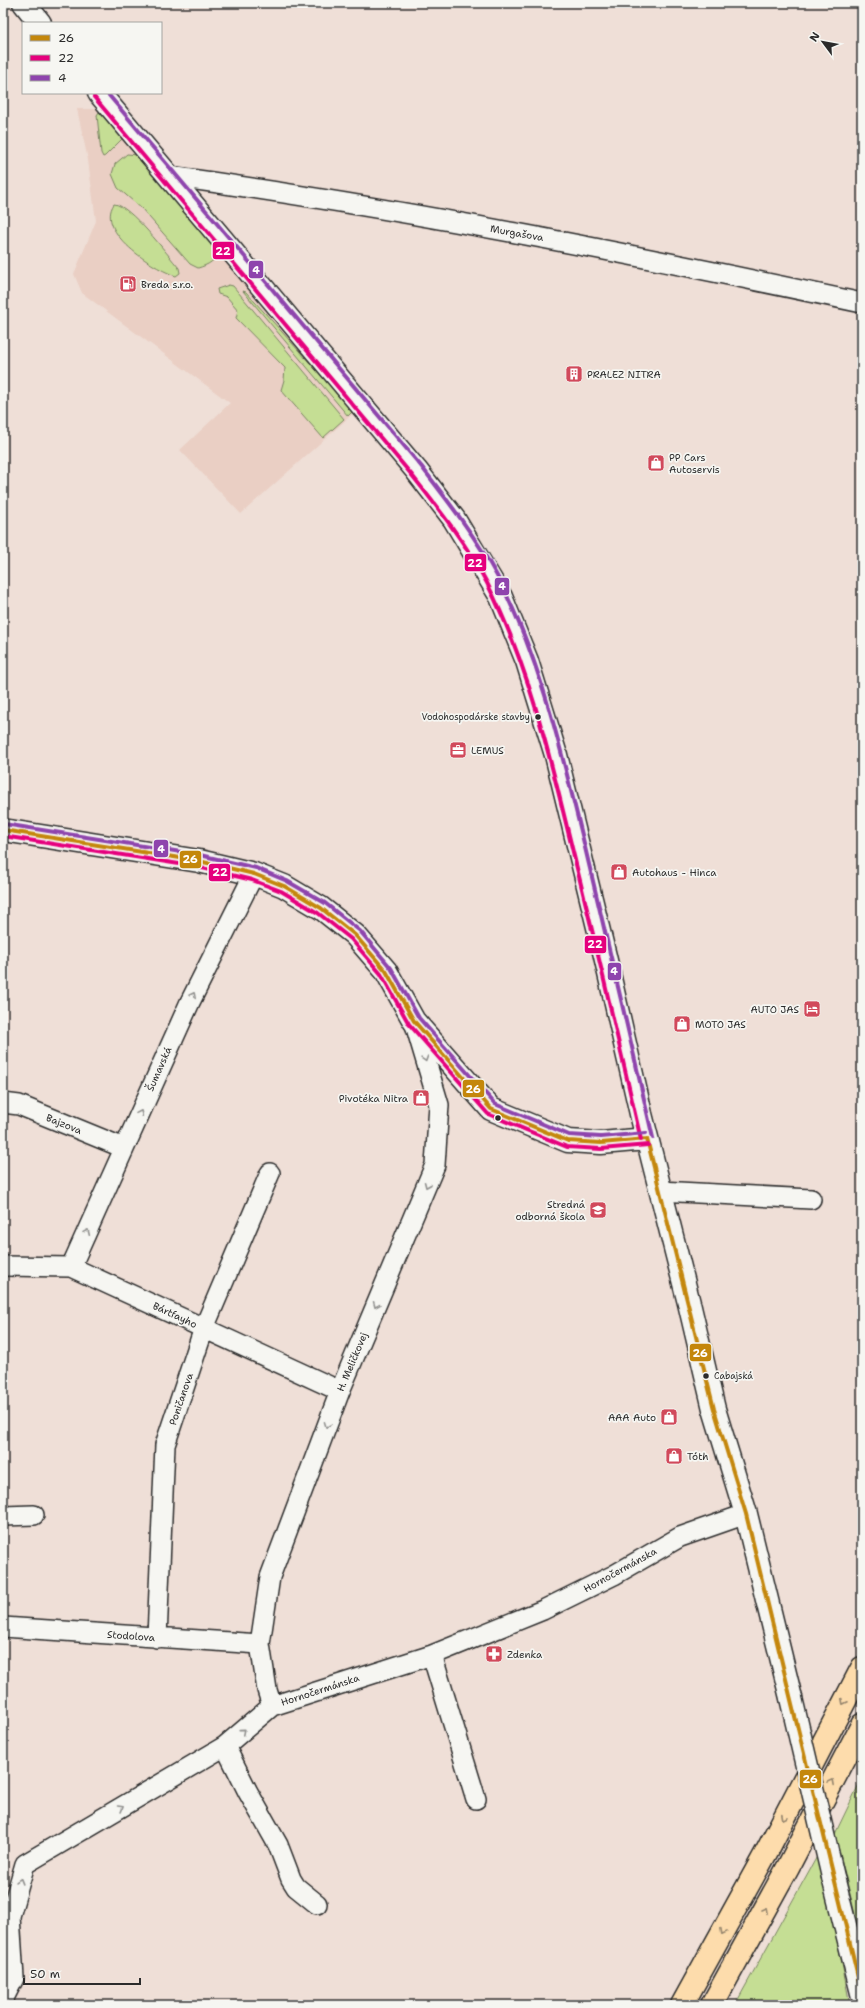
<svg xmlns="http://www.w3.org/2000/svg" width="865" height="2008" font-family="'Shantell Sans',sans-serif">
	<rect width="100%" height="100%" fill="#efdfd7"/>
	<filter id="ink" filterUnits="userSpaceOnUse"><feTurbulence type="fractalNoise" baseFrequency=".025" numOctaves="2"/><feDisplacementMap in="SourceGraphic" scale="8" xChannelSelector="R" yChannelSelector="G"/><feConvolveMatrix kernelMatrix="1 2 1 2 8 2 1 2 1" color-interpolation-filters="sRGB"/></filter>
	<g filter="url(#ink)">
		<path fill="#eacfc4" d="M77 109H102L357 410 241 514 180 450 230 403 82 293 74 274 96 221 88 160Z"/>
		<path fill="#c5de94" stroke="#788460" d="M99 112 101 113 123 138 105 156 103 157 101 153 97 115Z
			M127 154 138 155 219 250C216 261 208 265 198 268L190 264 142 209 118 188 112 174 115 164Z
			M114 204C130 205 167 254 179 268L180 273 176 276C154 269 95 232 114 204Z
			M229 285 233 286 344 419 323 438 281 390 284 380 285 368 236 318 238 310 227 297 218 294 217 289Z
			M243 291 246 292 353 411 348 416Z
			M862 1778V1942L835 1834Z
			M820 1851 850 2005H735Z"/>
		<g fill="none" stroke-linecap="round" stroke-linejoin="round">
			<g stroke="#2b2b2b" stroke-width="22">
				<path id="street" d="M169 176C402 208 632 254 862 303
					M3 1103 19 1105 124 1148
					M660 1191 811 1199
					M3 1266 71 1267 340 1391
					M71 1267 190 1002 254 874
					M3 1516 34 1515
					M3 1627 260 1644
					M157 1638 165 1445 204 1328 270 1173
					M432 1655 476 1799
					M272 1706 267 1690 260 1644 270 1577 340 1391 435 1165 439 1105 414 1021
					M225 1746 248 1792 278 1845 291 1879 296 1887 317 1904
					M3 2000 14 1978 10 1916 25 1864 225 1746 272 1706 432 1655 543 1610 614 1575 680 1537 746 1514"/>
			</g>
			<g stroke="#2b2b2b" stroke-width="25">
				<path id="secondary" d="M24 3 40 23
					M99 93 416 470 454 519 501 597 527 661 556 755 605 956 641 1114 689 1303 714 1409 746 1514 791 1698
					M3 830 199 861 254 874 284 886 321 908 355 935 386 971 414 1021 491 1109 568 1141 601 1143 647 1139
					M833 1877 862 1993"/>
			</g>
			<g stroke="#2b2b2b" stroke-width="25">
				<path id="highway" d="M682 2005 767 1851 862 1668
					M712 2005 788 1867 862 1725"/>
			</g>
			<use href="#street" stroke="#f6f6f2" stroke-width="19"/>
			<use href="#secondary" stroke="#f6f6f2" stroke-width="22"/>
			<use href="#highway" stroke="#fddcac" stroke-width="22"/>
			<g stroke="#2b2b2b" stroke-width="25" stroke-linecap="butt">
				<path id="secondary-bridge" d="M791 1698 833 1877"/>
			</g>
			<use href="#secondary-bridge" stroke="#f6f6f2" stroke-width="22"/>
			<g stroke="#f6f6f2" stroke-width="7">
				<path id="bus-1" d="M3 830 199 861 254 874 284 886 321 908 355 935 386 971 414 1021 491 1109 568 1141 601 1143 647 1139
					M647 1139 714 1409 746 1514 862 1993"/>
			</g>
			<g stroke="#f6f6f2" stroke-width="7">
				<path id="bus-2" d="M94 97 411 474C438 508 466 543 487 583 529 666 550 757 572 848 596 945 619 1043 641 1140
					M3 836 198 867 252 880 281 891 318 913 351 939 381 974 409 1024 488 1114 567 1147 601 1149 648 1145"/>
			</g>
			<g stroke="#f6f6f2" stroke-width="7">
				<path id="bus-3" d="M107 93 421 466C448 501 476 537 497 576 540 657 561 750 583 839 607 939 630 1038 653 1138
					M4 824 200 855 256 868 287 881 325 903 360 931 391 968 419 1018 495 1104 569 1135 601 1137 646 1133"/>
			</g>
			<use href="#bus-1" stroke="#c4870b" stroke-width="4"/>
			<use href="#bus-2" stroke="#e5007d" stroke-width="4"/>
			<use href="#bus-3" stroke="#8e44ad" stroke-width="4"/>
		</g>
		<defs><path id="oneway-chevron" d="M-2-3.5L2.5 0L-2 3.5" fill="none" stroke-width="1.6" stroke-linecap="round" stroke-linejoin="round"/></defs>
		<g stroke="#90908e">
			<use href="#oneway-chevron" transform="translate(193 995) rotate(-63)"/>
			<use href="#oneway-chevron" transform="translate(425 1059) rotate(73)"/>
			<use href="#oneway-chevron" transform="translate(140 1113) rotate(-66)"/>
			<use href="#oneway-chevron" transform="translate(427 1185) rotate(113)"/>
			<use href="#oneway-chevron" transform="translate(87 1232) rotate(-66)"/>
			<use href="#oneway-chevron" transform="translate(376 1305) rotate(113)"/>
			<use href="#oneway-chevron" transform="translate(327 1425) rotate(111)"/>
			<use href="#oneway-chevron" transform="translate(243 1731) rotate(-41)"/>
			<use href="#oneway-chevron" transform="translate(121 1808) rotate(-31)"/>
			<use href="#oneway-chevron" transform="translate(20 1881) rotate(-74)"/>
		</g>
		<g stroke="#94846c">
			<use href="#oneway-chevron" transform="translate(844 1702) rotate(117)"/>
			<use href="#oneway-chevron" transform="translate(832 1782) rotate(-62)"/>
			<use href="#oneway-chevron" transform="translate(784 1818) rotate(118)"/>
			<use href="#oneway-chevron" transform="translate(765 1910) rotate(-61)"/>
			<use href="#oneway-chevron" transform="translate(723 1932) rotate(118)"/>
		</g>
	</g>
	<defs>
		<g id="fuel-square" transform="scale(0.9)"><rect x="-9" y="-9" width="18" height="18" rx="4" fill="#d1495b" stroke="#f6f6f2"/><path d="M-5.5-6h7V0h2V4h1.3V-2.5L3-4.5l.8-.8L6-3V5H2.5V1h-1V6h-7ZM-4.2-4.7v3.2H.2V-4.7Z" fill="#fff"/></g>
		<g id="building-square" transform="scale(0.9)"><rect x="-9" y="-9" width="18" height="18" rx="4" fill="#d1495b" stroke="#f6f6f2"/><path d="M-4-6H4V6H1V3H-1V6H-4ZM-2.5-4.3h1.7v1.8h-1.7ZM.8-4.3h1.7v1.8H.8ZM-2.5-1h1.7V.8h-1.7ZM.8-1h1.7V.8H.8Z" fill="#fff"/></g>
		<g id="shop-square" transform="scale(0.9)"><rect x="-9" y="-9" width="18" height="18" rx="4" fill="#d1495b" stroke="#f6f6f2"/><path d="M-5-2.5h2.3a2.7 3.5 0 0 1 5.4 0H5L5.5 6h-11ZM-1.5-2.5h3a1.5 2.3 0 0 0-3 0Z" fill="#fff"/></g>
		<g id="office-square" transform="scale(0.9)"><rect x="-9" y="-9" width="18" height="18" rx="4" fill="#d1495b" stroke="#f6f6f2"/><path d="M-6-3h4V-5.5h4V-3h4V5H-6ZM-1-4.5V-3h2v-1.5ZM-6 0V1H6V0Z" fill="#fff"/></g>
		<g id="hotel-square" transform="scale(0.9)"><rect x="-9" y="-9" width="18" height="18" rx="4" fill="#d1495b" stroke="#f6f6f2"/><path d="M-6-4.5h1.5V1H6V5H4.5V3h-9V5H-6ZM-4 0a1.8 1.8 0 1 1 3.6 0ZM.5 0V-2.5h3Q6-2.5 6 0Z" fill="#fff"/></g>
		<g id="school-square" transform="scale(0.9)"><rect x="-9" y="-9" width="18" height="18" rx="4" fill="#d1495b" stroke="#f6f6f2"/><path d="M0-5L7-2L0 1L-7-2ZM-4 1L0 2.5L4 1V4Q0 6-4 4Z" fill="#fff"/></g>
		<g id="pharmacy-square" transform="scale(0.9)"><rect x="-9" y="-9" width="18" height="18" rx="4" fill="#d1495b" stroke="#f6f6f2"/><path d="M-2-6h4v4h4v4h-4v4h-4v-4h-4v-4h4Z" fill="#fff"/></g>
	</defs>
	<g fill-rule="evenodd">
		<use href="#fuel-square" x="128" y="284"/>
		<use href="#building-square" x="574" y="374"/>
		<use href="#shop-square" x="656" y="463"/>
		<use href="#office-square" x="458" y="750"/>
		<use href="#shop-square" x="619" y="872"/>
		<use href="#hotel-square" x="812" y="1009"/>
		<use href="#shop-square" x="682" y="1024"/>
		<use href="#shop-square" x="421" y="1098"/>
		<use href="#school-square" x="598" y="1210"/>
		<use href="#shop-square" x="669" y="1417"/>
		<use href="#shop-square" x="674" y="1456"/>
		<use href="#pharmacy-square" x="494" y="1654"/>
	</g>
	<g fill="#2b2b2b" stroke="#f6f6f2" stroke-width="1.5">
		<circle cx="538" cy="717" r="3.5"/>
		<circle cx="498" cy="1118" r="3.5"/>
		<circle cx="706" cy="1376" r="3.5"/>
	</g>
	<g text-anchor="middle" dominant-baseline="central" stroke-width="3.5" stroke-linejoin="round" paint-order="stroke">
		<g font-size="9" fill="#2b2b2b" stroke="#f6f6f2" text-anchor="end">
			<text x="530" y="717">Vodohospodárske stavby</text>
			<text x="714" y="1376" text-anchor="start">Cabajská</text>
		</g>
		<g font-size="10" fill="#2b2b2b" stroke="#f6f6f2">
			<text transform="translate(517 233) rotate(10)">Murgašova</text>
			<text transform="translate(159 1069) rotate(-66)">Šumavská</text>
			<text transform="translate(64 1124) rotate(22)">Bajzova</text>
			<text transform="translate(175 1315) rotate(25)">Bártfayho</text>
			<text transform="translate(352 1362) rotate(-67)">H. Meličkovej</text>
			<text transform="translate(181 1399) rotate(-71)">Poničanova</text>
			<text transform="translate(620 1570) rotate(-29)">Hornočermánska</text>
			<text transform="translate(131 1636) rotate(4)">Stodolova</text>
			<text transform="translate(320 1690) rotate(-18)">Hornočermánska</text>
		</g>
		<g font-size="10" fill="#2b2b2b" stroke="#f6f6f2" text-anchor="start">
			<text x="141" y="284">Breda s.r.o.</text>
			<text x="587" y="374">PRALEZ NITRA</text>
			<text x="669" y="457">PP Cars<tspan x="669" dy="12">Autoservis</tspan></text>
			<text x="471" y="750">LEMUS</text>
			<text x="632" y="872">Autohaus - Hinca</text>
			<text x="799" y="1009" text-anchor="end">AUTO JAS</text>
			<text x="695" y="1024">MOTO JAS</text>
			<text x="408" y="1098" text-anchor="end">Pivotéka Nitra</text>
			<text x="585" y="1204" text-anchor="end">Stredná<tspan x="585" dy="12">odborná škola</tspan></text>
			<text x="656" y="1417" text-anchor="end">AAA Auto</text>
			<text x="687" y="1456">Tóth</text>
			<text x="507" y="1654">Zdenka</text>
		</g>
	</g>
	<g stroke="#f6f6f2" stroke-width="1.5">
		<rect x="212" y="241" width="23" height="19" rx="4" fill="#e5007d"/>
		<rect x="248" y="260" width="16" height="19" rx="4" fill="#8e44ad"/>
		<rect x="464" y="553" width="23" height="19" rx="4" fill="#e5007d"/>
		<rect x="494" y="577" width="16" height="19" rx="4" fill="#8e44ad"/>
		<rect x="153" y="839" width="16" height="19" rx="4" fill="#8e44ad"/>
		<rect x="179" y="850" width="23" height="19" rx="4" fill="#c4870b"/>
		<rect x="208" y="863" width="23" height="19" rx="4" fill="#e5007d"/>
		<rect x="584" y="935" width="23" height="19" rx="4" fill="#e5007d"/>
		<rect x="607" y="962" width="15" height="19" rx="4" fill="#8e44ad"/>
		<rect x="462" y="1079" width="23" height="19" rx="4" fill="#c4870b"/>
		<rect x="689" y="1343" width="23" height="19" rx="4" fill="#c4870b"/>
		<rect x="799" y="1769" width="23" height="20" rx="4" fill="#c4870b"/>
	</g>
	<g font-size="11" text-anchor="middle" font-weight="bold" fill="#fff">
		<text x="223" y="255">22</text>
		<text x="256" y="274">4</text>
		<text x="475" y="567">22</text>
		<text x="502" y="590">4</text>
		<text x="161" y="853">4</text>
		<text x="190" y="863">26</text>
		<text x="220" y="876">22</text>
		<text x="595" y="948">22</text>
		<text x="614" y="975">4</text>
		<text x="473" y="1093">26</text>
		<text x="700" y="1357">26</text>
		<text x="810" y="1783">26</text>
	</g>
	<rect width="865" height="2008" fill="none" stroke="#f6f6f2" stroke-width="16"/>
	<rect x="8" y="8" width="849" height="1992" fill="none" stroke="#2b2b2b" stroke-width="1.5" filter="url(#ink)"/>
	<rect x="22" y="22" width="140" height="72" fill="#f6f6f2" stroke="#a5a5a2"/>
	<rect x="30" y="35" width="20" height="6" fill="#c4870b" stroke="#a5a5a2"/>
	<text x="58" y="42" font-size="12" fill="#2b2b2b">26</text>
	<rect x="30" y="55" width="20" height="6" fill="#e5007d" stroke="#a5a5a2"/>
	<text x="58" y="62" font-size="12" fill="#2b2b2b">22</text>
	<rect x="30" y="75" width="20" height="6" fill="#8e44ad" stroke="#a5a5a2"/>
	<text x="58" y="82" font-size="12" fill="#2b2b2b">4</text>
	<g transform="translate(823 42) rotate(302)" stroke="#f6f6f2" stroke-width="3" paint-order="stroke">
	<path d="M0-3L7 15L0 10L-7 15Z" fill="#2b2b2b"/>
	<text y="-6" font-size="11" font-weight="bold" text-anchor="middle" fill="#2b2b2b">N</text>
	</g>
	<path d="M24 1978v6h116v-6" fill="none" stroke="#2b2b2b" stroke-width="2"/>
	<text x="30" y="1978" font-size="12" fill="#2b2b2b" stroke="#f6f6f2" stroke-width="3" paint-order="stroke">50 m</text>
</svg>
